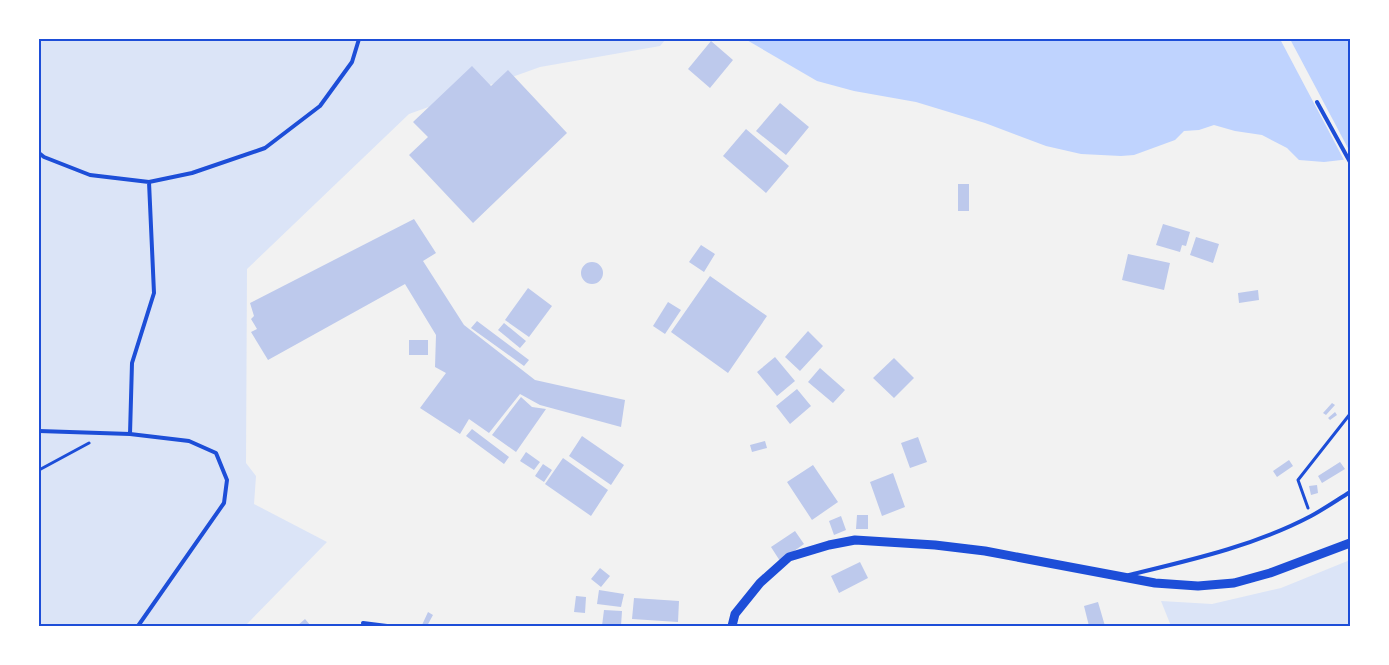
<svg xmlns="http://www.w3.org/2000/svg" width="1389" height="665" font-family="Cabin,sans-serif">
	<rect width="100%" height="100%" fill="#f2f2f2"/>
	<path fill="#dbe4f7" d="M39 39H666L660 46 540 67 409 114 247 269 246 463 256 476 254 504 327 542 245 626H39Z
		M1350 560V626H1171L1161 601 1212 604 1281 588Z"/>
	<path fill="#bfd3fe" d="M745 39H1350V159L1324 162 1299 160 1287 148 1262 135 1235 131 1214 125 1199 130 1184 131 1175 140 1134 155 1121 156 1081 154 1046 146 985 123 916 102 854 91 817 81Z"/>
	<path fill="#f2f2f2" d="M1280 39H1290L1350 152 1349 160H1344Z"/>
	<path fill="#bdc9ec" d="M711 41 733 60 710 88 688 69Z
		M472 66 491 86 508 70 567 133 473 223 409 155 428 137 413 122Z
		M780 103 809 127 786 155 756 131Z
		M746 129 789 166 766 193 723 156Z
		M958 184H969V211H958Z
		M414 219 436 253 423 261 464 325 535 380 625 400 621 427 540 405 520 394 489 433 469 419 460 434 420 408 446 373 435 367 436 335 405 284 268 360 251 332 257 329 251 319 254 316 250 303Z
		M1163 224 1190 232 1186 246 1182 245 1180 252 1156 245Z
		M1196 237 1219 244 1213 263 1190 255Z
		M701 245 715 254 704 272 689 262Z
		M1128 254 1170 263 1164 290 1122 280Z
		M581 273a11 11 0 1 1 22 0a11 11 0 1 1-22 0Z
		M710 276 767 316 728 373 671 332Z
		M528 288 552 306 529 337 505 320Z
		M1258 290 1259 300 1239 303 1238 293Z
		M668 302 681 310 665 334 653 326Z
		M477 321 529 360 524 366 471 328Z
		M504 323 526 341 520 348 498 330Z
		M808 331 823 346 800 371 785 357Z
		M409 340H428V355H409Z
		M775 357 795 381 777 396 757 372Z
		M894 358 914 378 894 398 873 378Z
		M820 368 845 390 833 403 808 382Z
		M797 389 811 406 790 424 776 406Z
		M521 397 532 407 546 409 516 452 492 435Z
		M1332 403 1335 405 1326 415 1323 413Z
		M1335 412 1337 415 1330 420 1328 418Z
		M472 429 509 457 504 464 466 436Z
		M582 436 624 465 611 485 569 456Z
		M918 437 927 462 910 468 901 443Z
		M765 441 767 448 752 452 750 445Z
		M526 452 540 462 534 470 520 461Z
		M563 458 608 490 591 516 545 484Z
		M1289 460 1293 466 1277 477 1273 471Z
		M1340 462 1345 469 1322 483 1318 476Z
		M543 464 552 470 544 482 535 476Z
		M813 465 838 502 812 520 787 482Z
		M893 473 905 507 882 516 870 482Z
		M1317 485 1318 493 1311 495 1309 486Z
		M857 515H868V529H856Z
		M841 516 846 530 834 535 829 521Z
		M795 531 804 544 780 561 771 547Z
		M860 562 868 578 839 593 831 576Z
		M600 568 610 576 601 587 591 579Z
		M599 590 624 594 621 607 597 604Z
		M576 596 586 597 585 613 574 612Z
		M634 598 679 601 678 622 632 619Z
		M1098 602 1105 626H1089L1084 606Z
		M604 610 622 611 621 626H602Z
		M428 612 433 615 427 626H424L422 625Z
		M305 619 311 626H297Z"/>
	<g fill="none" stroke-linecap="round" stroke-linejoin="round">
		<path stroke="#1d4ed8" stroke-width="3" d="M39 470 89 443
			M1308 508 1298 480 1350 414"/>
		<path stroke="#1d4ed8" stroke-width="4" d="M1317 102 1350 162
			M39 153 44 157 90 175 149 182 192 173 265 148 320 106 352 62 359 39
			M39 431 130 434 189 441 216 453 227 480 224 503 138 626
			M130 434 132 363 154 293 149 182
			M1129 575C1191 560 1254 546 1311 516 1324 509 1337 500 1350 492
			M363 623 387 626"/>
		<path stroke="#1d4ed8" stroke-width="9" d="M732 626 735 614 760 583 789 557 829 545 855 540 935 545 985 551 1155 583 1198 586 1234 583 1270 573 1350 543"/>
	</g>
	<rect width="1389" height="665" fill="none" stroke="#ffffff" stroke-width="80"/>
	<rect x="40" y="40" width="1309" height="585" fill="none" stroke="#1d4ed8" stroke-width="2"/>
</svg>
